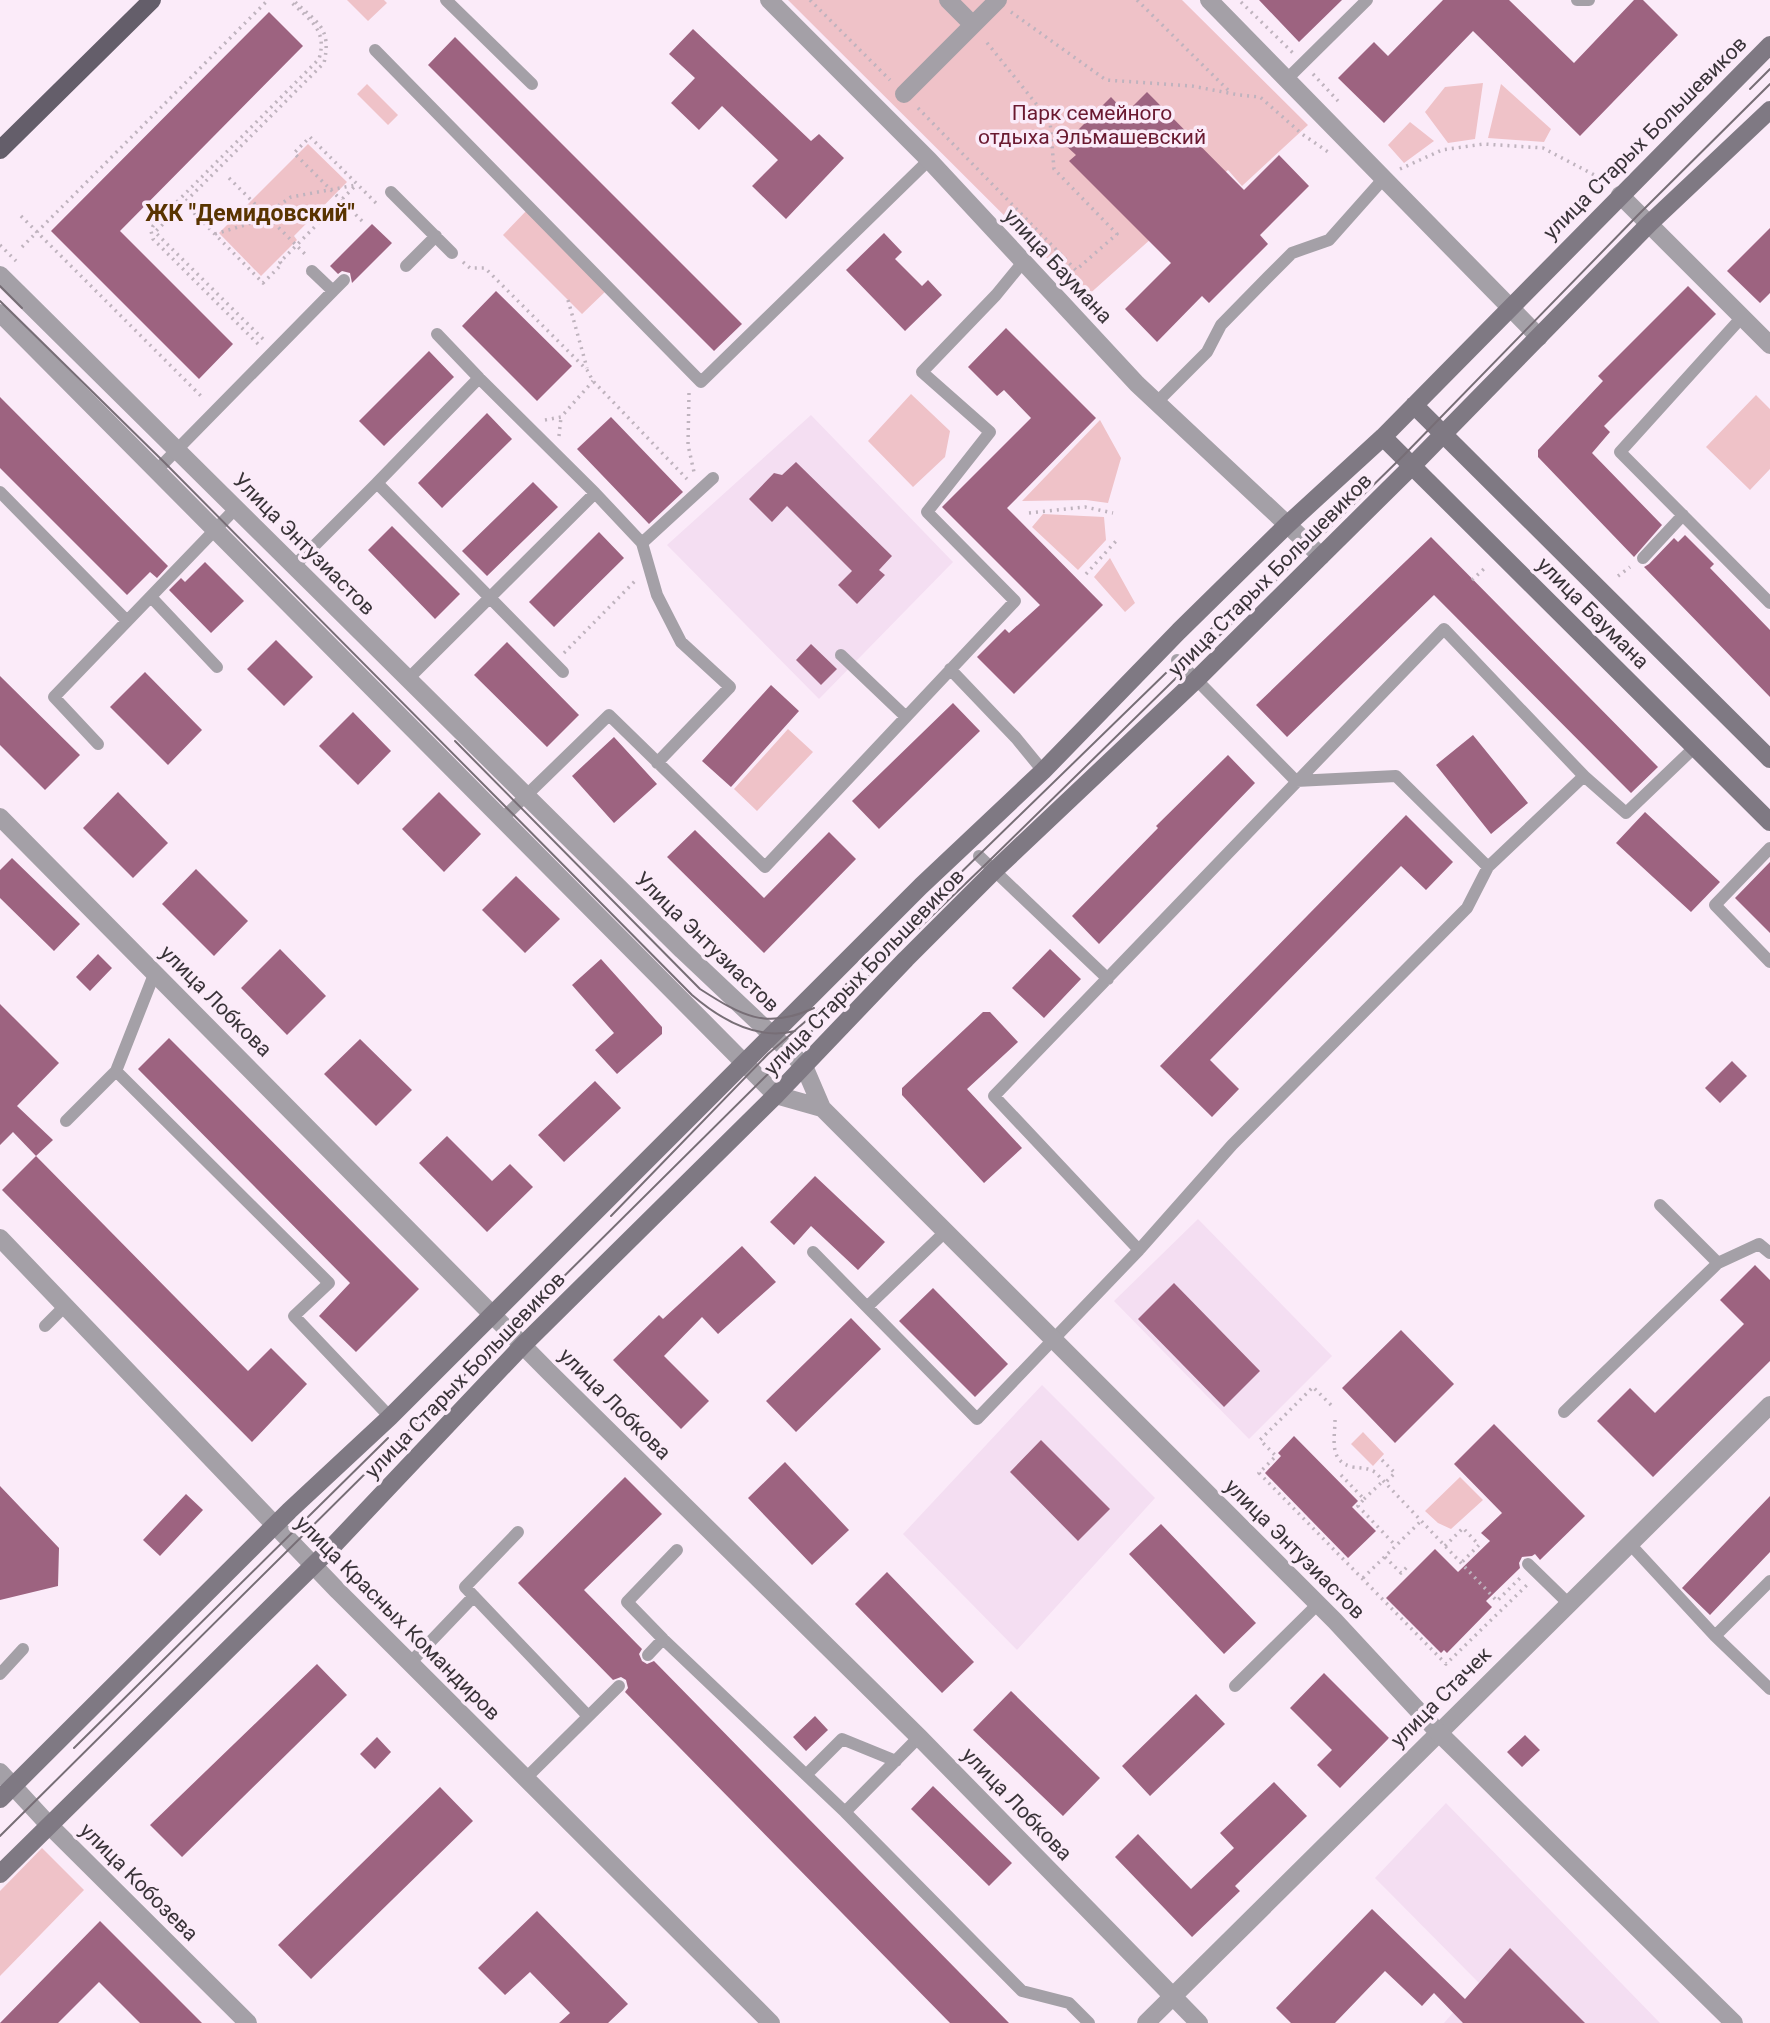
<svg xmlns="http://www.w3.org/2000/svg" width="1770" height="2023" font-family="Roboto,sans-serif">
	<rect width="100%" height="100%" fill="#fbebf9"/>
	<path fill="#f4def2" d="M811 415 953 562 819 699 667 545Z
		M1198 1219 1332 1356 1249 1439 1114 1301Z
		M1042 1385 1155 1498 1017 1650 903 1534Z
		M1446 1803 1660 2023H1444L1479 1983 1375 1878Z"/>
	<path fill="#efc2c8" d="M347 0H384L387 3 368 21Z
		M788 0H1182L1308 125 1242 186 1228 170 1086 297Z
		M1483 83 1475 139 1448 143 1425 112 1445 87Z
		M367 84 398 115 388 125 357 94Z
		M1501 84 1551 129 1544 142 1488 138Z
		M1410 122 1434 141 1404 163 1388 145Z
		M308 144 347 182 294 236 297 240 261 276 219 233Z
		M528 209 608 289 582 314 503 235Z
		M911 394 950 431 945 457 913 487 868 441Z
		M1756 395 1770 409V469L1750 490 1706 447Z
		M1100 420 1121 458 1108 503 1086 500 1022 501Z
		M1043 514 1104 517 1106 540 1078 570 1032 527Z
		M1110 558 1135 603 1125 612 1094 577Z
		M788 729 813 752 757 811 734 789Z
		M1363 1432 1384 1454 1373 1466 1351 1444Z
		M1460 1477 1483 1500 1451 1529 1438 1523 1425 1511Z
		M42 1848 84 1890 0 1976V1891Z"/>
	<path fill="#9d6380" d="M1259 0H1342L1299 42Z
		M1443 0H1509L1574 63 1634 0H1643L1678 35 1580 136 1473 31 1384 123 1338 78 1374 42 1388 56Z
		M269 12 303 46 120 231 233 344 199 379 51 231Z
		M693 29 811 141 819 134 844 158 786 219 752 186 778 160 722 106 699 130 671 103 695 78 669 54Z
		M455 37 742 324 714 351 428 65Z
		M1147 92 1244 190 1279 155 1309 186 1260 235 1268 244 1209 303 1202 296 1157 342 1125 309 1171 263 1069 161 1076 155 1064 144 1111 97 1126 113Z
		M372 224 392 243 352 283 350 273 342 271 338 274 330 266Z
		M1770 228V293L1760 303 1727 271Z
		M884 233 902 252 895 259 922 286 928 280 942 295 905 331 846 270Z
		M1688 286 1716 314 1604 426 1610 432 1592 453 1662 525 1634 557 1538 457V450L1603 381 1598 376Z
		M496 291 572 366 537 401 462 326Z
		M1006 328 1096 418 1007 508 1103 605 1014 694 977 657 1005 629 1009 633 1040 605 942 507 1031 418 1004 390 997 396 968 367Z
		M429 351 454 377 384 446 359 421Z
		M0 397 168 566 157 578 150 572 127 595 0 468Z
		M487 413 512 439 442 508 418 483Z
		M611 417 683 492 649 524 577 449Z
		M796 462 892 556 879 570 885 575 857 604 838 585 852 571 787 506 772 522 749 499 774 473 782 475Z
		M533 482 558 507 487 576 462 551Z
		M392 526 460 594 435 619 368 550Z
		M599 532 624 558 554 627 529 602Z
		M1685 535 1714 564 1710 568 1770 630V697L1644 567 1649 564 1674 538 1678 542Z
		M1431 537 1658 767 1631 793 1434 595 1287 737 1256 705Z
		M205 562 244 601 211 633 169 590 181 578 185 582Z
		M276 640 313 677 284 706 247 669Z
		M507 642 579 715 547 747 474 675Z
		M811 644 837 669 821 685 796 660Z
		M145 672 202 730 168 765 110 707Z
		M0 676 80 755 45 790 0 745Z
		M771 685 799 711 731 787 702 761Z
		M953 703 980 731 879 829 852 801Z
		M353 712 391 751 358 785 319 746Z
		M1473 735 1528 803 1491 834 1436 765Z
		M614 737 657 784 614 823 572 776Z
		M1228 755 1255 783 1099 944 1072 916 1158 828 1156 826Z
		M118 792 168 843 133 878 83 828Z
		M439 792 481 834 444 872 402 829Z
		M1645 812 1720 882 1691 912 1616 843Z
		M1406 815 1453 862 1426 890 1401 866 1210 1060 1239 1089 1212 1117 1160 1066Z
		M695 830 764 898 829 832 856 859 764 953 667 857Z
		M12 858 80 924 54 951 0 898V870Z
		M1770 862V933L1735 898Z
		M196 869 248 921 214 956 162 904Z
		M516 876 560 919 525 953 482 910Z
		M280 949 326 996 287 1035 241 988Z
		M1050 949 1081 979 1044 1018 1012 988Z
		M98 954 112 968 90 991 76 977Z
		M601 959 662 1027V1034L617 1074 595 1050 614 1033 572 985Z
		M0 1004 59 1063 17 1106 53 1140 36 1156 13 1132 0 1145Z
		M983 1012H990L1018 1042 967 1089 1022 1148 984 1183 902 1095V1088Z
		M169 1038 419 1289 356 1352 319 1316 350 1283 138 1069Z
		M360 1039 412 1090 376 1126 324 1074Z
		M1732 1061 1747 1076 1720 1103 1705 1088Z
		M595 1081 621 1108 564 1162 538 1135Z
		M447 1136 492 1181 510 1164 533 1187 487 1232 419 1163Z
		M36 1156 248 1371 271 1348 307 1384 252 1442 2 1190Z
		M815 1176 885 1242 858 1270 811 1226 794 1245 770 1222Z
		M742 1246 776 1282 718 1334 702 1317 664 1356 709 1401 681 1429 613 1360 659 1315 663 1319Z
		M1755 1265 1770 1280V1361L1653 1477 1597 1421 1630 1388 1655 1413 1744 1324 1720 1300Z
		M1174 1283 1260 1371 1224 1407 1138 1319Z
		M933 1288 1008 1364 975 1397 899 1321Z
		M851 1318 881 1349 796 1432 766 1401Z
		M1401 1330 1454 1384 1395 1443 1342 1388Z
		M1494 1424 1585 1516 1540 1560 1535 1554 1532 1556 1522 1557 1519 1563 1520 1568 1486 1601 1492 1607 1447 1653 1444 1650 1441 1653 1386 1598 1435 1549 1458 1572 1490 1541 1481 1533 1502 1513 1454 1464Z
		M1294 1436 1358 1501 1352 1507 1376 1531 1348 1558 1265 1473 1281 1456 1278 1453Z
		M1041 1440 1110 1509 1078 1541 1010 1472Z
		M785 1462 849 1530 812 1565 748 1498Z
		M625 1477 662 1514 584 1590 642 1649 639 1654 642 1661 647 1664 654 1661 1009 2023H950L625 1692 628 1688 626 1680 621 1677 613 1680 518 1583Z
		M0 1486 59 1548 58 1586 0 1600Z
		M186 1494 203 1510 160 1556 143 1540Z
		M1770 1496V1552L1710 1615 1682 1588Z
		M1161 1524 1256 1623 1224 1654 1129 1554Z
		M887 1572 974 1662 942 1693 855 1604Z
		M317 1664 347 1695 182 1857 150 1825Z
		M1324 1673 1389 1738 1340 1788 1317 1765 1332 1750 1290 1708Z
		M1011 1691 1100 1778 1063 1816 973 1730Z
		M1196 1694 1225 1724 1150 1796 1122 1766Z
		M815 1716 828 1730 806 1751 793 1737Z
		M1525 1735 1540 1750 1522 1767 1507 1752Z
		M377 1737 391 1752 375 1769 360 1754Z
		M1274 1782 1307 1816 1235 1886 1240 1891 1192 1937 1115 1857 1138 1834 1191 1889 1234 1848 1220 1833Z
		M933 1786 1012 1863 989 1886 911 1809Z
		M440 1787 473 1821 311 1979 278 1945Z
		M1372 1909 1465 1999 1510 1948 1585 2023H1463L1434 1993 1422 2006 1385 1971 1335 2023H1291L1276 2008Z
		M537 1911 628 2004 608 2023H559L570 2013 530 1972 505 1995 478 1968Z
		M100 1921 202 2023H140L99 1982 58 2023H0Z"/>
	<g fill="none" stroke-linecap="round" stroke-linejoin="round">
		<path stroke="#bfb3be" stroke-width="3.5" stroke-dasharray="2 5" stroke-linecap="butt" d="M810 0 890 80
			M1137 0 1230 92
			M1241 2 1293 53
			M1011 12 1106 80 1192 86 1239 95 1260 97 1302 134 1331 154
			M1313 74 1338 101
			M918 108 1076 270 1117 234 1054 169 1050 121 984 39
			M1400 169 1442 150 1484 144 1543 148 1602 179
			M229 178 308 257
			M194 213 263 283 282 264 280 262 357 184
			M21 216 203 398
			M362 221 294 153 310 137 378 205
			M215 234 255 222 291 197 356 185
			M0 245 16 261
			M22 247 268 0
			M463 262 470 268H485L587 370 593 381 687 479
			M568 300 587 368
			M263 339 155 232 324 63C332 27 317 23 293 0
			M258 344 153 239 151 231 153 226 319 59C328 29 309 20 289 0
			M689 393 688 445 694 472
			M545 420 561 417 593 381
			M559 436 561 417
			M1029 513 1085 507 1113 513
			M1086 574 1117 540
			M1618 576 1630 567
			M1472 580 1487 566
			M564 653 635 581
			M1331 1405 1313 1387 1260 1440 1276 1456 1259 1473 1446 1664 1527 1585
			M1335 1420C1335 1438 1328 1462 1353 1467 1362 1468 1368 1468 1375 1472L1497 1601 1520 1578
			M1382 1460 1395 1473 1385 1483
			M1341 1475 1364 1499 1358 1506 1396 1546
			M1364 1499 1383 1481
			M1445 1546 1463 1528 1479 1545 1461 1563
			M1385 1557 1401 1573 1408 1566
			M1363 1578 1421 1521"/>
		<path stroke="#a4a0a7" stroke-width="12" d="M446 0 532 84
			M1577 0H1589
			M375 50 701 382 929 160
			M1287 79 1367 0
			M391 192 452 253
			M406 266 436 236
			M333 291 344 280
			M1742 317 1620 452 1770 603
			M437 334 479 378
			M1157 402 1207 352 1221 325 1268 277 1292 253 1329 240 1385 177
			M156 471 333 291 312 271
			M0 492 127 621
			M642 543 713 478
			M1643 558 1683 515
			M294 566 377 483
			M151 597 217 667
			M841 655 906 717
			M1177 660 1296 781 1396 776 1488 867
			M950 669 1016 738 1043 771
			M563 672 377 483 479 378 595 493 642 543 657 595 681 642 730 687 657 763
			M408 679 595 493
			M98 744 54 697 236 508
			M502 819 609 715 765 867 1015 601 927 512 990 432 922 372 996 295 1023 262
			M1770 848 1715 905 1770 962
			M979 856 1108 979
			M155 972 116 1071 329 1283 294 1316 390 1417
			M66 1121 116 1071
			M1660 1205 1718 1263
			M1139 1250 994 1096 1444 629 1584 776 1626 813 1696 746
			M813 1252 977 1419 1139 1250 1232 1145 1467 908 1488 867 1584 776
			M868 1306 946 1231
			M45 1326 64 1307
			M1564 1412 1718 1263 1759 1244 1770 1253
			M518 1532 465 1587 588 1716
			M1629 1543 1715 1636 1770 1689
			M1528 1564 1568 1603
			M1715 1636 1770 1581
			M663 1639 627 1602 677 1550
			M648 1655 663 1639 845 1812 1022 1991 1069 2003 1089 2023
			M410 1663 474 1596
			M0 1674 23 1649
			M1235 1686 1318 1604
			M806 1775 842 1739 896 1761
			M526 1778 619 1686
			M845 1812 919 1737"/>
		<path stroke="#a4a0a7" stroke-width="18" d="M948 0 973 25
			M904 94 998 0"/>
		<path stroke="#a4a0a7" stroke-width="18" d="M769 0 929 160 1137 384 1321 556
			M1209 0 1539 337
			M1620 195 1770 345
			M0 817 549 1372 919 1737 1199 2023
			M0 1772 49 1825 248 2023
			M1146 2023 1770 1405"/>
		<path stroke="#a4a0a7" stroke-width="18" d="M0 275 682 950 790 1052 804 1066 822 1108 1335 1621 1438 1732 1734 2023
			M0 313 776 1095 822 1108
			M0 1238 338 1591 771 2023"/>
		<path stroke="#7f7983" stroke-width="18" d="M1414 405 1770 759
			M1383 437 1770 822
			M0 1799 289 1511 390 1417 921 886 1043 771 1179 631 1288 524 1383 437 1770 45
			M0 1874 331 1548 523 1345 776 1095 906 959 995 870 1196 680 1412 466 1649 224 1770 110"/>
		<path stroke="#645e6a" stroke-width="18" d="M0 150 152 0"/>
		<path stroke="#776e76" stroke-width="2" d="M1750 89 1770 69
			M0 286 22 308
			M0 301 164 462 692 995C720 1019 756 1041 795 1031
			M455 741 700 989C742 1016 766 1030 814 1008
			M611 1216 768 1054 830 1000 1246 595
			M74 1748 388 1438
			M0 1836 790 1052 987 863 1403 456 1639 214 1770 84"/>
	</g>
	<g text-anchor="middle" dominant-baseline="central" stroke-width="7" stroke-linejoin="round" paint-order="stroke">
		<g font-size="21" fill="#6a1930" stroke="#fbebf9">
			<text x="1092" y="113">Парк семейного<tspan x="1092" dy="24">отдыха Эльмашевский</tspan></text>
		</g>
		<g font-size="21" fill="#393338" stroke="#fbebf9">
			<text transform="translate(1645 138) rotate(-45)">улица Старых Большевиков</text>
			<text transform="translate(1058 266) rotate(47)">улица Баумана</text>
			<text transform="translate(304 544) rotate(45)">Улица Энтузиастов</text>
			<text transform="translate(1270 575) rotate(-45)">улица Старых Большевиков</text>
			<text transform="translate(1593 613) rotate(45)">улица Баумана</text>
			<text transform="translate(707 942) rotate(44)">Улица Энтузиастов</text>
			<text transform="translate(864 972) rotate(-46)">улица Старых Большевиков</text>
			<text transform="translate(216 1001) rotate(45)">улица Лобкова</text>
			<text transform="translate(465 1375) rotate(-46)">улица Старых Большевиков</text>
			<text transform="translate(615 1404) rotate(45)">улица Лобкова</text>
			<text transform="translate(1295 1549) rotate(45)">улица Энтузиастов</text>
			<text transform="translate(398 1618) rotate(45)">улица Красных Командиров</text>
			<text transform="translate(1441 1697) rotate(-45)">улица Стачек</text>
			<text transform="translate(1017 1804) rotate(46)">улица Лобкова</text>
			<text transform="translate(139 1882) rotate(45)">улица Кобозева</text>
		</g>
		<g font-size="23" font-weight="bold" fill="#593400" stroke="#fbebf9">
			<text x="250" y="213">ЖК "Демидовский"</text>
		</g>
	</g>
</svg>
